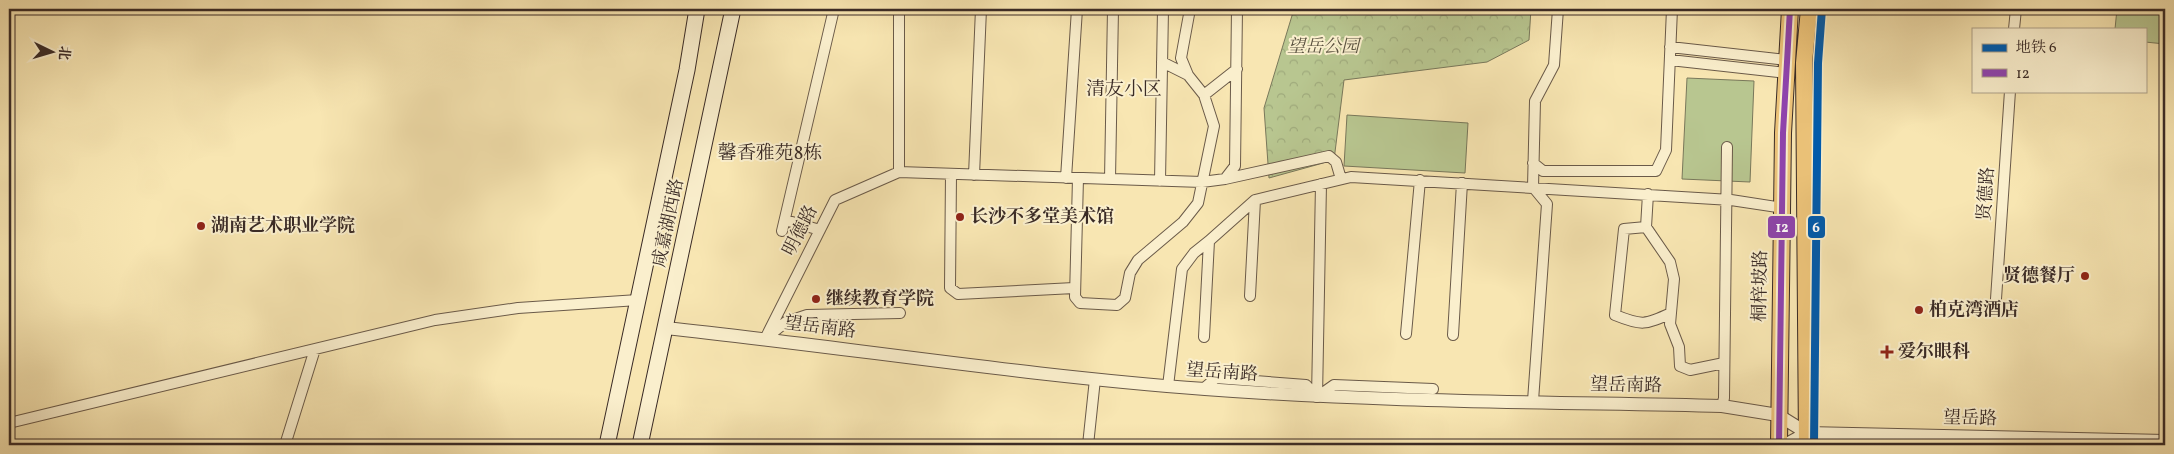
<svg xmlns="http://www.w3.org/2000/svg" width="2174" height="454" font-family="Vollkorn,'Noto Serif SC',serif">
	<defs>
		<pattern id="park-crowns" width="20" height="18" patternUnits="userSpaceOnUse" patternTransform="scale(1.25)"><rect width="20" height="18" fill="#b8c690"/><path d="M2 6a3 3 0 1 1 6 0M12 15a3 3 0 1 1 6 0" fill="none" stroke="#9faa7c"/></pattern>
	</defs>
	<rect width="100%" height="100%" fill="#f8e6b2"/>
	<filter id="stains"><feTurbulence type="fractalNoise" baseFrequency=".004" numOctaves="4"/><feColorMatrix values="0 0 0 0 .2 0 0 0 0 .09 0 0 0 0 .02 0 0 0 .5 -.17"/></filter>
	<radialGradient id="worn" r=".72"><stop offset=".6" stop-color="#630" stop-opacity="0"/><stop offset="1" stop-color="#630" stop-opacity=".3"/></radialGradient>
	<path fill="#b8c690" stroke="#79785b" d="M2117 9H2165V44L2145 42V29H2115Z
		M1687 78 1754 81 1750 182 1682 179Z
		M1347 115 1468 123 1465 173 1344 166Z"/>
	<path fill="url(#park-crowns)" stroke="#79785b" d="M1294 9H1531L1529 40 1487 62 1344 80 1334 160 1269 178 1264 108Z"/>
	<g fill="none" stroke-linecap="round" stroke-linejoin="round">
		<g stroke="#6a5a49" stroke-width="12">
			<path id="minor" d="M2014 29 2016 9
				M1670 47 1787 60
				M1670 60 1787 73
				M1188 75 1181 58 1190 9
				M1204 95 1237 69
				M1533 163 1543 171H1656L1666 150 1672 9
				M899 172V9
				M951 174 950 288 958 294 1074 288
				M974 175 981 9
				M1066 178 1077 9
				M1078 178 1075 297 1080 303 1117 305 1125 298 1130 273 1138 260 1183 222 1198 203 1214 126 1204 95 1188 75 1162 62
				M1110 179 1113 9
				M1225 179 1329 156 1336 162 1341 179
				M1160 181 1163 9
				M1648 194 1646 227 1670 262 1674 279 1670 324 1679 347 1680 366 1690 370 1724 363
				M785 220 820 230
				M1646 227 1624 229 1615 315C1642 326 1645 325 1671 313
				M782 231 834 9
				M1250 296 1255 200
				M1996 299 2010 91
				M1406 334 1420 180
				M1453 335 1462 183
				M767 337 786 322 807 315 900 313
				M1204 337 1209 241 1255 200 1351 177 1731 200 1783 208
				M765 339 835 200 899 172 1202 182 1225 179 1235 166 1237 9
				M1168 386 1182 269 1194 253 1209 241
				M1203 389 1216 378 1306 385 1317 397
				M1317 397 1321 184
				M1317 397 1334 385 1433 389
				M1533 401 1547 204 1533 187 1535 101 1554 65 1558 9
				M1722 406 1724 398 1727 147
				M9 423 435 320 518 308 638 300
				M285 445 315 349
				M1088 445 1095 379"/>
		</g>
		<g stroke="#6a5a49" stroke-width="14">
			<path id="tertiary" d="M665 328C846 347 1025 376 1205 389 1377 402 1550 402 1722 406L1778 415 1807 433 2165 441
				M1785 445 1807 433"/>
		</g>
		<g stroke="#3a2b26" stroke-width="17">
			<path id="secondary" d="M607 445 687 70 697 9
				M640 445 733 9"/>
		</g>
		<g stroke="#3a2b26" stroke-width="18">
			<path id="primary" d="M1779 445 1783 133 1790 9
				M1807 445 1804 63 1809 9"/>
		</g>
		<use href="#minor" stroke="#faefcd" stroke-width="10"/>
		<use href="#tertiary" stroke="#faefcd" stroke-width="12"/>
		<use href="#secondary" stroke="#faefcd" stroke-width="15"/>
		<use href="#primary" stroke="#ecc379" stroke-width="16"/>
		<g stroke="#faefcd" stroke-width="10">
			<path id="bus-1" d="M1779 445 1783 133 1790 9"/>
		</g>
		<use href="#bus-1" stroke="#8e44ad" stroke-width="6"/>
		<g stroke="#faefcd" stroke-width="11">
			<path id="metro-1" d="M1814 445 1818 63 1822 9"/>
		</g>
		<use href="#metro-1" stroke="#005bac" stroke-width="8"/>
	</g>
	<g fill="#8f2418" stroke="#faefcd" stroke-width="2">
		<circle cx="960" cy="217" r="5"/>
		<circle cx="201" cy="226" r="5"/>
		<circle cx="2085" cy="276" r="5"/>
		<circle cx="816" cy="299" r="5"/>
		<circle cx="1919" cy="310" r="5"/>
		<path d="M1884.5 344.5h5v5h5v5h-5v5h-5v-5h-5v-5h5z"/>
	</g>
	<g text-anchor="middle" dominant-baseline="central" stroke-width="4" stroke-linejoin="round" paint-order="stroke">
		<g font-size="18" font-style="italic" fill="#5a5240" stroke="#faefcd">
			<text x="1323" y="47">望岳公园</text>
		</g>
		<g font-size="18" fill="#3a2b26" stroke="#faefcd">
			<text transform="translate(1987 194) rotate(-86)">贤德路</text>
			<text transform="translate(669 223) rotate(-78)">咸嘉湖西路</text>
			<text transform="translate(801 231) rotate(-63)">明德路</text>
			<text transform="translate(1761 286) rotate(-89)">桐梓坡路</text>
			<text transform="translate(820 328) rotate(7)">望岳南路</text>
			<text transform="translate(1222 373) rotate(4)">望岳南路</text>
			<text transform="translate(1626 386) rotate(1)">望岳南路</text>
			<text transform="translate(1970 419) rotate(1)">望岳路</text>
		</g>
		<g font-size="18" font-weight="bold" fill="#3a2b26" stroke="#faefcd" text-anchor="start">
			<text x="970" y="217">长沙不多堂美术馆</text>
			<text x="211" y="226">湖南艺术职业学院</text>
			<text x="2075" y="276" text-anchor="end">贤德餐厅</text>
			<text x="826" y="299">继续教育学院</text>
			<text x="1929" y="310">柏克湾酒店</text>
			<text x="1898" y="352">爱尔眼科</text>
		</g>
		<g font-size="19" fill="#3a2b26" stroke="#faefcd">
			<text x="1124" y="90">清友小区</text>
			<text x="770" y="154">馨香雅苑8栋</text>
		</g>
	</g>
	<g stroke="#faefcd" stroke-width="2">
		<rect x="1767" y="215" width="29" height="24" rx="5" fill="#8e44ad"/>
		<rect x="1807" y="215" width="19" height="24" rx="5" fill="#005bac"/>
	</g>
	<g font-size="14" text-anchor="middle" font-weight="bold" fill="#fff">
		<text x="1782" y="232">12</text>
		<text x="1816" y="232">6</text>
	</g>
	<rect width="2174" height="454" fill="none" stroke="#f8e6b2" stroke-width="30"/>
	<rect x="10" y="10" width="2154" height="434" fill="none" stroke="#3a2b26" stroke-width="2.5"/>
	<rect x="15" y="15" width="2144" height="424" fill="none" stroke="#3a2b26"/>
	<rect x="1972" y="28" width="175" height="65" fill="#faefcd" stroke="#ada18a"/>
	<rect x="1982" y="44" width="25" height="8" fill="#005bac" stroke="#ada18a"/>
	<text x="2016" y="52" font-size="15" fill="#3a2b26">地铁 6</text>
	<rect x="1982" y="69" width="25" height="8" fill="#8e44ad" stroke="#ada18a"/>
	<text x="2016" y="78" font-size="15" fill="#3a2b26">12</text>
	<g transform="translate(52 52) rotate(95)" stroke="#faefcd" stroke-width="4" paint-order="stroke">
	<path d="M0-4L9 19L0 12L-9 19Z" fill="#3a2b26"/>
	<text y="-8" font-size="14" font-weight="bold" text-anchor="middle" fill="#3a2b26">北</text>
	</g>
	<rect width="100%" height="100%" filter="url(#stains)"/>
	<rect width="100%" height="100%" fill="url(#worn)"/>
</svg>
